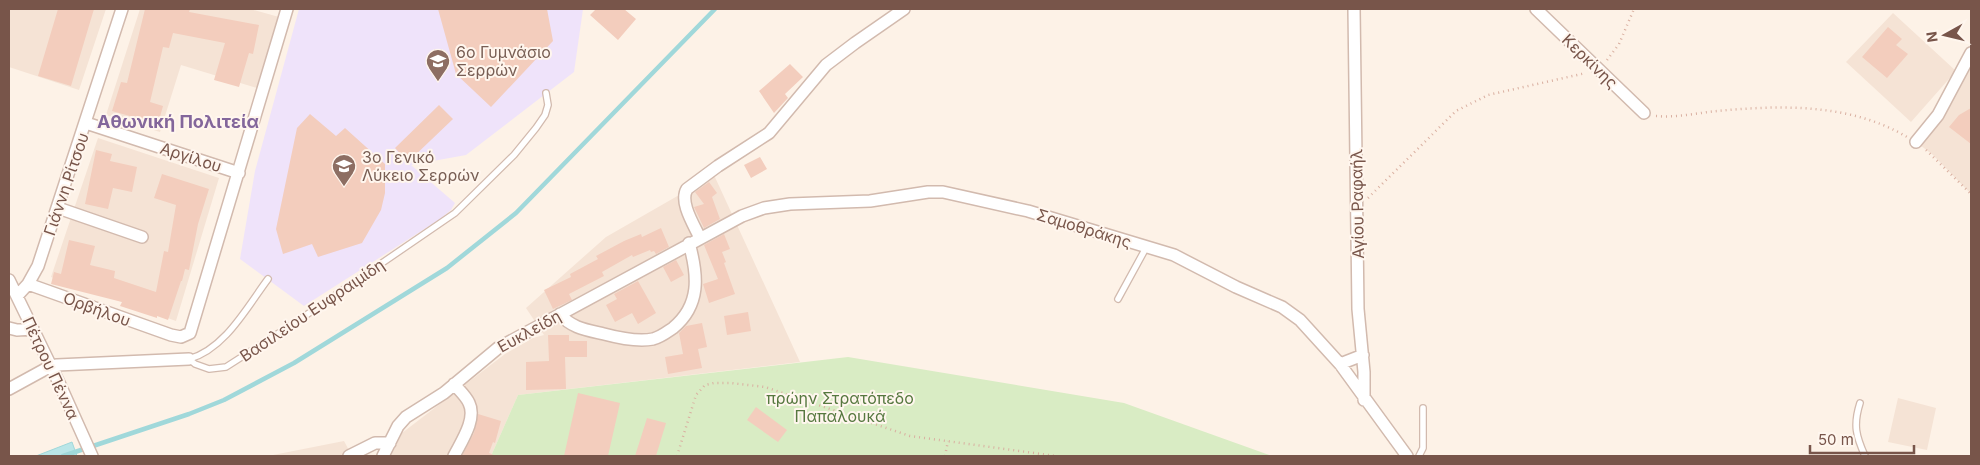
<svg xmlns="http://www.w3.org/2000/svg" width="1980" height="465" font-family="Inter,sans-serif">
	<rect width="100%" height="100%" fill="#fdf2e7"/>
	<path fill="#f5e3d5" d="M9 9H106L79 90 9 67Z
		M140 9H250L279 17 257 88 181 65 160 132 106 115Z
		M1893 13 1956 71 1911 122 1846 62Z
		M1971 55V194L1933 155 1916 142Z
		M98 138 219 178 176 321 51 277Z
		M714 175 800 362 518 395 491 456H391L402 433 505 354 533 338 544 335 526 308 606 237Z
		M1898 398 1936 408 1927 450 1888 442Z
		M344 441 352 456H268Z"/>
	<path fill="#efe3fa" d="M299 9H583L574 72 466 155 411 165 455 203 451 210 440 219 304 306 240 259 255 171Z"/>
	<path fill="#d9ecc4" d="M848 357 1124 403 1272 456H491L518 395Z"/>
	<path fill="#bae6e8" stroke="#a0d8da" d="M72 442 77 456H36Z"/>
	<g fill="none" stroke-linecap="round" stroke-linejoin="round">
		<path stroke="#a0d8da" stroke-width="4.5" d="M63 456 189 414 224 400 294 363 447 268 516 213 715 9"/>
	</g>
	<path fill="#f3cdbd" d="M58 9H94L71 86 38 76Z
		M145 9H190L189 12 259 25 253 54 249 53 239 87 214 80 225 43 173 33 169 48 163 47 150 102 163 106 158 124 112 111 121 82 127 83Z
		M438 9H547L553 41 491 107 456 74Z
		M596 9H624L636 19 618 40 590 15Z
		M1888 27 1902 39 1896 45 1908 54 1887 78 1862 57Z
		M790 64 803 77 785 94 788 98 774 113 759 91Z
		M439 105 453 119 408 162 395 148Z
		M1971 108V144L1949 127 1959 115Z
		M310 114 336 136 345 128 385 164V193L381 210 362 243 318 257 312 244 283 254 276 229 297 128Z
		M96 150 112 154 110 161 137 167 132 192 113 188 108 209 85 204Z
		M760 157 767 169 751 178 744 165Z
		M162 174 209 189 198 224 189 270 185 269 182 281H181L168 320 157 316V318L120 306 122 302 51 284 54 272 61 274 69 240 95 246 90 265 115 271 114 278 156 292 164 251 168 252 176 205 154 198Z
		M709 182 717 193 712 197 720 219 704 228 694 207 704 204 695 192Z
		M661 228 669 247 656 254 654 251 651 252 650 250 633 257 632 255 602 272 604 276 569 294 572 300 553 309 544 290 571 277 570 274 598 259 596 256 624 241 641 234 642 237Z
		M724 234 730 249 722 252 726 262 724 263 735 294 709 303 703 284 718 279 704 245Z
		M676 260 684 275 671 282 663 267Z
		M638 281 656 313 638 324 632 313 615 322 606 305 617 299 614 294Z
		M748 312 751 331 727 335 724 316Z
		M702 323 707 347 698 349 702 368 668 374 665 357 683 354 679 333 686 326Z
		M548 335H569V341H587V357H565L566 389 526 390V362L549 361Z
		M578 393 620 403 608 456H564Z
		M756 407 787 430 778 442 747 420Z
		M478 414 501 421 495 443 493 442 489 453 496 456H462L474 433Z
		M647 418 666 423 656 456H635Z"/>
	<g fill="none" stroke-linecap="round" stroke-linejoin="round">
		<g stroke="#d2baae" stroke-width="8">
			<path id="service" d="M1118 299 1147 246
				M189 359 195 364 209 369 226 367 296 322 455 213 514 155 536 128 545 115 548 105 546 93
				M189 359C225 349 247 307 268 279
				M1860 403C1853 425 1856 436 1865 456
				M1419 456 1423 448V408"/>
		</g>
		<g stroke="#d2baae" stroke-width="14">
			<path id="minor" d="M1354 9 1358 309 1364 372V400
				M1536 9 1644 113
				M86 123 239 173
				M1916 142 1938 115 1971 53
				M58 208 142 237
				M700 238C694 225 679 202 687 189L718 166 769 133 826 65 855 43 904 9
				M9 280 61 387 92 456
				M28 284 171 335 181 337 190 333 287 9
				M17 296 28 284 38 266 122 9
				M560 314C571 328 587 330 604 334 619 338 638 342 653 339 661 337 667 332 673 328 701 305 698 275 689 243
				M9 328 17 330 33 329
				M1340 364 1363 355
				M9 389 51 366 57 365 189 359
				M349 456 375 443H390
				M383 456 398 426 406 417 444 393 498 348 742 216 764 208 790 204 870 201 928 192H943L1028 211 1174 255 1236 287 1282 307 1300 320 1340 364 1407 456
				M454 456C461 442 477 419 469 403 466 396 459 390 454 384"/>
		</g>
		<path stroke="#d9afa0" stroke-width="2.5" stroke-dasharray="1 4" stroke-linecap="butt" d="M1607 60 1619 44 1634 9
			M1656 116C1676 118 1697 113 1717 111 1780 105 1850 103 1907 137
			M1926 150 1971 194
			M1368 198 1456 111 1488 95 1586 73
			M677 456 696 395 705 385 714 383H731L765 387 910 436 1056 456
			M945 456 948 441"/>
		<use href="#service" stroke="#fff" stroke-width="5.5"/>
		<use href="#minor" stroke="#fff" stroke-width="11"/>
	</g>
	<defs>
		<g id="school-pin" transform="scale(1.25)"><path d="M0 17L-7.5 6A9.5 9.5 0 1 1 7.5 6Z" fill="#8d6e63" stroke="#fff6ee"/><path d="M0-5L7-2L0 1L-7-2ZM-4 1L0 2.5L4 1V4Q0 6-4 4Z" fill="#fff"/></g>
	</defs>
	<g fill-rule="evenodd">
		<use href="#school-pin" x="438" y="61"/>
		<use href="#school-pin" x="344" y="166"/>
	</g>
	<g text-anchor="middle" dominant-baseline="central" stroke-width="4" stroke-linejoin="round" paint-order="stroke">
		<g font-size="16" fill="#785e54" stroke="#fff6ee" text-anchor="start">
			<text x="456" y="52">6ο Γυμνάσιο<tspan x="456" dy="18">Σερρών</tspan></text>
			<text x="362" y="157">3ο Γενικό<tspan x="362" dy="18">Λύκειο Σερρών</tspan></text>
		</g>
		<g font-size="16" fill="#78554a" stroke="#fff6ee">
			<text transform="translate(1590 61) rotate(44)">Κερκίνης</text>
			<text transform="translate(191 157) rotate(18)">Αργίλου</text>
			<text transform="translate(66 184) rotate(-71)">Γιάννη Ρίτσου</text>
			<text transform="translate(1357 204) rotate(-91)">Αγίου Ραφαήλ</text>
			<text transform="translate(1084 228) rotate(17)">Σαμοθράκης</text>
			<text transform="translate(97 309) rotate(20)">Ορβήλου</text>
			<text transform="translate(312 310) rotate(-34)">Βασιλείου Ευφραιμίδη</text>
			<text transform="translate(529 331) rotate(-29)">Ευκλείδη</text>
			<text transform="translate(51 368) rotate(65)">Πέτρου Πέννα</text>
		</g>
		<g font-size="16" fill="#56783f" stroke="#fff6ee">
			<text x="840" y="398">πρώην Στρατόπεδο<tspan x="840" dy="18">Παπαλουκά</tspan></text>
		</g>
		<g font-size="18" font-weight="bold" fill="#83669b" stroke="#fff6ee">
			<text x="178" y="121">Αθωνική Πολιτεία</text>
		</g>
	</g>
	<rect width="1980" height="465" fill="none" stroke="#78554a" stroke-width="20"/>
	<g transform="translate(1945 35) rotate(262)" stroke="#fff6ee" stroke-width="4" paint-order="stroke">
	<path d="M0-4L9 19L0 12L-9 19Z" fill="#78554a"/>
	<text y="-8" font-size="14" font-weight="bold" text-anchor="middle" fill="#78554a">N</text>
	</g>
	<path d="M1810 445v8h104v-8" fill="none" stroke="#78554a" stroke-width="2.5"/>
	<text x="1818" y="445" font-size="15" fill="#78554a" stroke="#fff6ee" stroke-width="4" paint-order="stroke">50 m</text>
</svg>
